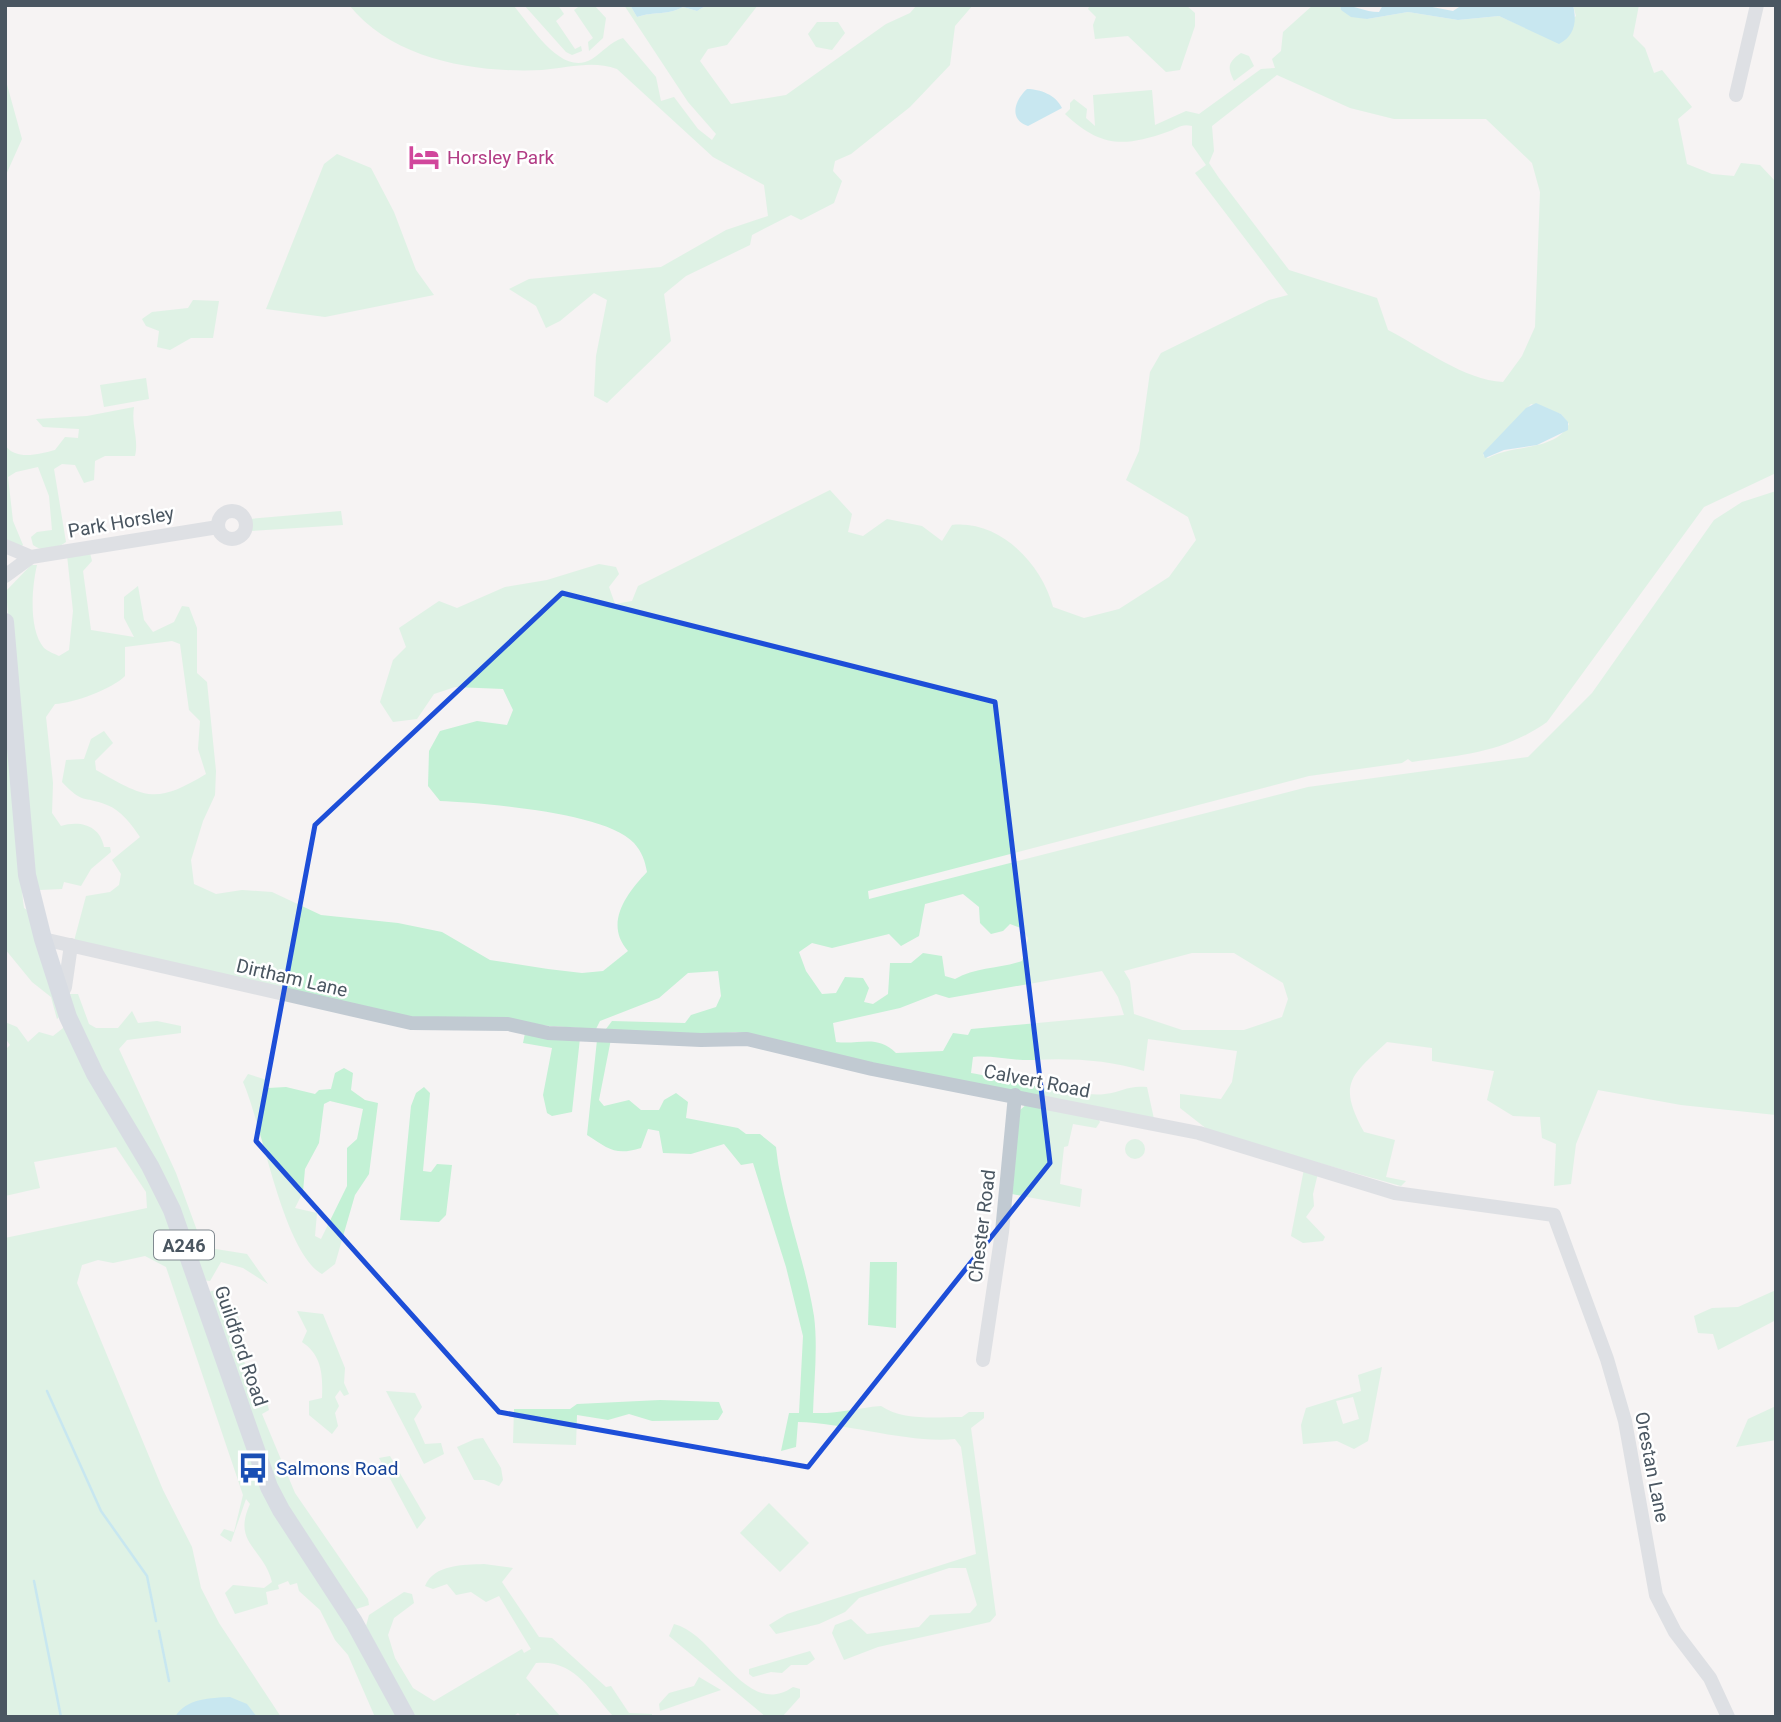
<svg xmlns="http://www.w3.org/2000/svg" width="1781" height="1722" font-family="Roboto,sans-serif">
	<rect width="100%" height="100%" fill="#f5f3f3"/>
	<path fill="#c3f1d5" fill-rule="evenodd" d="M349 5H513C531 25 561 78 592 59 603 52 610 42 623 38L656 77 661 101 674 97 698 129 712 140 716 134 688 102 624 5H630L637 17C655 11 666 16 683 7L697 11 707 5H758L727 45 708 49 700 61 731 104 786 95 886 24 910 13 917 5H973L955 26 950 65 910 107 851 154 835 161 833 171 842 181 834 203 801 220 791 215 752 235 750 245 686 276 664 294 671 341 607 403 594 396 596 356 607 300 594 293 560 321 546 328 536 306 509 289 529 279 661 267 726 230 768 216 764 185 713 157 617 69C592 60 568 68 542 70 475 73 393 60 349 5Z
		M524 5H558L564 14 556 21 575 49 581 46 582 51 572 55 566 52Z
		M581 5H594L606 18 603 38 589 51 588 42 593 38 574 10Z
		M1090 5H1186L1195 13V26L1180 70 1166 72 1128 36 1095 39 1093 25 1096 17 1088 9Z
		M1313 5H1340L1341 10 1367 19 1408 12 1458 20 1499 16 1550 38 1576 16 1573 5H1639L1633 36 1645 48 1654 73 1662 70 1692 107 1678 119 1687 164 1712 174 1734 176 1741 163 1760 165 1776 182V473L1704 507 1547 722C1503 753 1463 755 1412 762L1408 759 1402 763 1309 776 868 891 869 899 1308 787 1528 757 1592 693 1714 520 1742 502 1776 491V1115L1681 1105 1598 1090 1576 1144 1571 1184 1554 1186 1556 1144 1542 1138 1540 1117 1513 1116 1487 1100 1494 1071 1432 1061V1048L1387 1042C1351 1076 1337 1083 1364 1132L1395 1140 1386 1177 1406 1181 1401 1186 1212 1133 1180 1108V1094L1221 1099 1232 1082 1237 1051 1148 1039 1144 1071C1109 1060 1070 1058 1034 1060 1013 1061 993 1055 973 1057L971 1073C1002 1078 1078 1098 1105 1094 1122 1092 1128 1085 1147 1087L1154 1119 928 1076 750 1034 736 1032 697 1036 606 1029 612 1021 685 1023 691 1015 716 1007 721 996 718 971 688 973 659 998 600 1021 596 1029 412 1017 74 941 86 896 110 892 119 885 121 874 112 860 140 837C132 825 121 810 107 805 82 795 84 805 62 782L66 760 84 759 91 739 104 731 113 743 95 761 96 770C146 798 155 805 206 774L198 749 200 721 189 710 180 644 172 641 125 647V676C112 689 74 703 55 704L46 717 53 783 52 813 61 826C81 820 100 826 104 847H110L111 852 91 869 81 886 64 882 62 889 39 890 32 882 6 591 31 565H37C32 586 28 629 44 648 47 651 55 654 59 656L69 650 73 611 67 555 90 553 92 561 83 571 91 630 134 637 124 618V597L138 586 144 620 153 632 174 622 182 606 189 607 197 628V673L207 682 216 771 215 795 203 821 191 860 194 884 216 894 242 890 272 892 321 915 398 923 442 932 490 960 548 969 582 973 603 971 628 951C604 924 626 894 647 872 645 861 642 852 634 843 606 812 483 803 440 801L428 786 429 751 440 731 477 721 507 725 513 710 503 689 455 687 434 694 417 719 393 722 380 702 393 660 406 647 399 628 439 601 457 608 505 587 547 580 599 564 616 567 619 574 609 587 615 604 632 601 638 586 830 490 852 514 848 532 863 536 887 519 922 526 942 541 952 525C1000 520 1042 564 1053 607L1084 618 1119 609 1169 577 1196 540 1188 517 1126 480 1139 451 1150 372 1161 353 1269 300 1288 295 1195 173 1206 165 1192 145V126C1181 123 1177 129 1167 132 1122 148 1099 146 1065 114L1070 109V103L1074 99 1087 109 1086 118 1095 126 1093 95 1152 90 1155 125 1186 111 1199 114 1261 69 1275 68 1272 59 1281 51 1283 32ZM1277 75 1350 108 1394 119H1486L1532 163 1540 192 1535 327 1522 356 1503 382C1464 380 1423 348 1388 330L1377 298 1289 270 1219 178 1209 163 1214 151 1212 126ZM1531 404 1561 414 1569 424C1555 452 1512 444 1488 458L1483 455ZM963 894 979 907 980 923 991 934 1003 931 1010 924 1021 928 1028 938 1022 961C998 969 976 967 955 979L945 976 942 956 923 953 911 963H890L888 994 873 1004 864 1002 869 988 863 978 845 977 836 993 822 994 806 971 799 952 812 943 832 948 889 934 901 946 919 936 925 904ZM1192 953H1234L1283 983 1288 999 1282 1017 1244 1030H1182L1134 1014 1130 981 1124 971ZM1102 971 1118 997 1124 1015 971 1029 968 1035 953 1033 943 1051 896 1053C877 1034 860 1045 836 1042L833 1023 900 1008 936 994 949 998Z
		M5 12 6 81 22 139 5 177Z
		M817 22H838L845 33 832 50 816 47 808 34Z
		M1241 53 1249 56 1254 66 1234 81C1227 67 1228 62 1241 53Z
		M337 154 371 168 394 212 416 270 434 295 325 317 266 309 324 164Z
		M193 300 219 301 213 338H191L170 350 157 347 159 331 146 326 142 319 152 312 188 308Z
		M146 378 149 399 104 407 100 385Z
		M134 407C131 426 139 438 135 456H105L95 461 94 480 84 483 75 465 62 464 54 469 66 542C56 549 44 553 33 545L31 537 37 532 52 530 49 496 38 467 16 472 8 477 13 521 23 545 20 548 5 538V445C15 461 40 454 55 450L65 437 78 438 79 429 43 427 36 419 87 416Z
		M341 511 343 525 251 531 249 519Z
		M5 705 23 901 24 908 30 912 60 1016 57 1019 51 997 32 982 5 949Z
		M70 994H78L89 1024 96 1028H118L132 1011 138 1023 157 1021 181 1026V1033L127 1040 119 1049 176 1173 203 1247 247 1254 268 1284 243 1268 221 1262 210 1281 202 1280 70 1006Z
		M5 1022 17 1027 28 1042 39 1032 53 1036 67 1025 165 1202 248 1444 402 1717H375L348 1655 335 1640 320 1610 299 1591 297 1583 290 1585 288 1581 278 1585 279 1589 266 1592 268 1604 235 1614 225 1593 233 1585 264 1588 272 1582C263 1547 232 1544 250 1504L246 1499 231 1542 220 1535 224 1529 234 1532 243 1495 166 1267 145 1256 113 1263 98 1260 82 1265 77 1283 163 1490 192 1547 201 1588 219 1623 281 1717H5V1238L147 1208 146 1192 116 1147 34 1162 40 1188 5 1196V1050L10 1045 5 1038Z
		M525 1033 580 1038 572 1112 552 1116 547 1113 543 1095 552 1048 523 1043Z
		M611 1039 599 1100 604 1106 629 1100 641 1110H659L664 1100 676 1093 688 1102 686 1118 738 1128 746 1134H760L776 1147C782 1205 805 1259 814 1316 818 1347 814 1382 813 1413 839 1414 856 1408 881 1406 903 1421 936 1417 962 1417L969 1412H984V1418L971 1428 996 1615 990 1622 878 1647 844 1660 832 1633 835 1625 851 1619 867 1634 919 1627 930 1615 970 1613 977 1605 966 1568H949L859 1598 845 1612 819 1624 776 1634 769 1625 787 1614 976 1554 961 1447 955 1439C911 1444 847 1423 798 1422L796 1447 781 1451 789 1413H799L803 1336 786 1267 753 1163 741 1165 724 1144 691 1154 663 1153 659 1131 648 1129 641 1148C615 1156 609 1149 587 1135L597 1040Z
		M344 1068 353 1073 351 1090 365 1100 378 1103 369 1174 355 1195 335 1264 322 1274C283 1252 263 1127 243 1082L248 1074 267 1080 268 1088 286 1087 315 1094 319 1090 331 1089 335 1073ZM330 1101 363 1109 357 1139 347 1148V1186L321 1239 315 1236 317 1213 295 1208 303 1192 305 1169 319 1143 324 1104Z
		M424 1087 430 1093 423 1171 431 1172 437 1164 452 1165 446 1215 439 1222 400 1220 411 1106 416 1093Z
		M1028 1103 1096 1115 1100 1122 1096 1128 1073 1124 1068 1146 1064 1147 1060 1184 1082 1189 1080 1207 1012 1194 1020 1110Z
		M1125 1149a10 10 0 1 1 20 0a10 10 0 1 1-20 0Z
		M1304 1169 1318 1173 1313 1194 1314 1206 1306 1217 1325 1237 1323 1241 1303 1243 1291 1236Z
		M870 1262H897L896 1328 868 1325Z
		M216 1290H226L230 1304 236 1308 246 1347 242 1357 252 1379 256 1399 267 1402 269 1410 262 1414 295 1493 368 1599 369 1605 353 1610 288 1517 208 1292Z
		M1776 1290V1320L1718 1350 1713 1334 1698 1333 1694 1316 1712 1308 1738 1307Z
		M297 1311 323 1314 345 1368 344 1383 349 1394 344 1396 340 1390 335 1397 339 1406 335 1413 338 1426 332 1434 309 1415V1401L322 1398C323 1375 322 1355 302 1342L307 1331Z
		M1382 1367 1368 1441 1354 1449 1337 1441 1303 1444 1301 1425 1306 1408 1361 1391 1358 1375ZM1353 1397 1359 1419 1343 1424 1336 1401Z
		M386 1391 415 1393 422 1407 414 1419 425 1444 441 1443 444 1454 424 1464Z
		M660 1400 719 1402 723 1412 718 1420 652 1421 629 1414 608 1420 577 1415 576 1445 513 1443 514 1409H570L577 1404Z
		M1776 1406V1440L1736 1447 1748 1419Z
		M483 1438 501 1468 503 1480 499 1486 484 1480H474L457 1447 475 1439Z
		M390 1456 426 1518 417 1529 379 1458Z
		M769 1503 809 1543 780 1572 740 1533Z
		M484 1564 513 1568 502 1582 539 1637 552 1638 606 1687 611 1686 629 1713 652 1714V1717H614C590 1691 575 1659 536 1663L526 1678 561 1717H522L518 1713 512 1717H415L366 1626 369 1615 404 1592 412 1594 414 1603 394 1618 388 1635 395 1658 413 1688 434 1701 522 1649 524 1653 531 1649 499 1596 486 1602 471 1592 456 1595 447 1584 433 1589 425 1586C434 1564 464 1565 484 1564Z
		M674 1624C716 1634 745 1720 793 1687L800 1689V1697L782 1717H766L669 1636Z
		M810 1651 815 1659 807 1665H791L782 1673 771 1672 753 1677 749 1674V1669Z
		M699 1677 721 1690 660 1711 659 1704 669 1693 694 1686Z"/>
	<path fill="#90daee" d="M630 5H707L697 11 683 7C666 16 655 11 637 17Z
		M1340 5C1355 5 1364 12 1379 12L1383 5H1422L1453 11 1462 5H1573C1577 21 1575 36 1559 44L1499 16 1458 20 1408 12 1367 19 1351 17 1341 10Z
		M1027 89C1040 89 1056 95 1062 108L1028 126C1008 119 1015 100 1027 89Z
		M1536 403 1561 414 1568 422V430L1537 445 1504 450 1485 458 1483 453 1526 408Z
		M230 1697 247 1704 257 1717H175C186 1698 211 1698 230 1697Z"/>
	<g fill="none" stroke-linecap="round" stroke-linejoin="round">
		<path stroke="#90daee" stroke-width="2.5" d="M47 1391 101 1511 147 1576 156 1621
			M34 1581 61 1717
			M159 1631 169 1681"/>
		<path stroke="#c1cad2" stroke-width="14" d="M1736 95 1757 5
			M218 525a14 14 0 1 1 28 0a14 14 0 1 1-28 0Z
			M5 546 31 557 218 527
			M5 576 31 557
			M43 939 411 1023 508 1024 548 1033 701 1040 747 1039 872 1069 1199 1133 1395 1193 1554 1215 1607 1359 1625 1421 1656 1595 1675 1632 1710 1678 1728 1717
			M61 995 65 987 71 945
			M983 1360 1002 1232 1015 1095"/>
		<path stroke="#b3c2d1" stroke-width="18" d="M5 622 27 875 43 939 68 1017 95 1074 150 1166 172 1210 269 1487 281 1510 354 1622 406 1717"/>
	</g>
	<path d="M0 0H1781V1722H0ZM562 593 995 702 1050 1163 808 1467 499 1412 256 1141 315 825Z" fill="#f5f3f3" fill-opacity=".55" fill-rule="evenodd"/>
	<path fill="none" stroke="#1d4ed8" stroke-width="5" stroke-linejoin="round" d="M562 593 995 702 1050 1163 808 1467 499 1412 256 1141 315 825Z"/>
	<defs>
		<g id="hotel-bare" transform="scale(2.415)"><path d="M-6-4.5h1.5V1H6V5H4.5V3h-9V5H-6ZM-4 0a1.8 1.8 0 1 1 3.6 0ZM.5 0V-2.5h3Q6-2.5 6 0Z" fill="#d1479c" stroke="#fff" stroke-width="2.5" paint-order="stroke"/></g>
		<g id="bus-bare" transform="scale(2.415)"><path d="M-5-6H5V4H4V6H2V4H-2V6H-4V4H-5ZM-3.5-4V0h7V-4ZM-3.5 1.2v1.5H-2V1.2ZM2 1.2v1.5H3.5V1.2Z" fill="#1a4fb4" stroke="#fff" stroke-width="2.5" paint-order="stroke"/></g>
	</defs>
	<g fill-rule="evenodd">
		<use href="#hotel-bare" x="424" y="157"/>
		<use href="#bus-bare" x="253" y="1468"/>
	</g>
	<g text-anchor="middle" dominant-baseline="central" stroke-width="5" stroke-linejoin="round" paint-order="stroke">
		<rect fill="#fff" stroke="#808990" stroke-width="2" x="154" y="1230.5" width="60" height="29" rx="5"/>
		<g font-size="18" font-weight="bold" fill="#4a5661">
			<text x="184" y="1245">A246</text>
		</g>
		<g font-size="19" fill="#b23c85" stroke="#fff" text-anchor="start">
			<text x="447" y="157">Horsley Park</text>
		</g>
		<g font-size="19" fill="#4a5661" stroke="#fff">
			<text transform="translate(121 522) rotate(-10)">Park Horsley</text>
			<text transform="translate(292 978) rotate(13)">Dirtham Lane</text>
			<text transform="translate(1037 1081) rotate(11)">Calvert Road</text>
			<text transform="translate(982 1226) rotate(-83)">Chester Road</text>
			<text transform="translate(241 1346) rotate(71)">Guildford Road</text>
			<text transform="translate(1652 1467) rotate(79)">Orestan Lane</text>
		</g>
		<g font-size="19" fill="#164399" stroke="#fff" text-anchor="start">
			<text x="276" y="1468">Salmons Road</text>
		</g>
	</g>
	<rect width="1781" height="1722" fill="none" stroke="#4a5661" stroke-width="14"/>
</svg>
